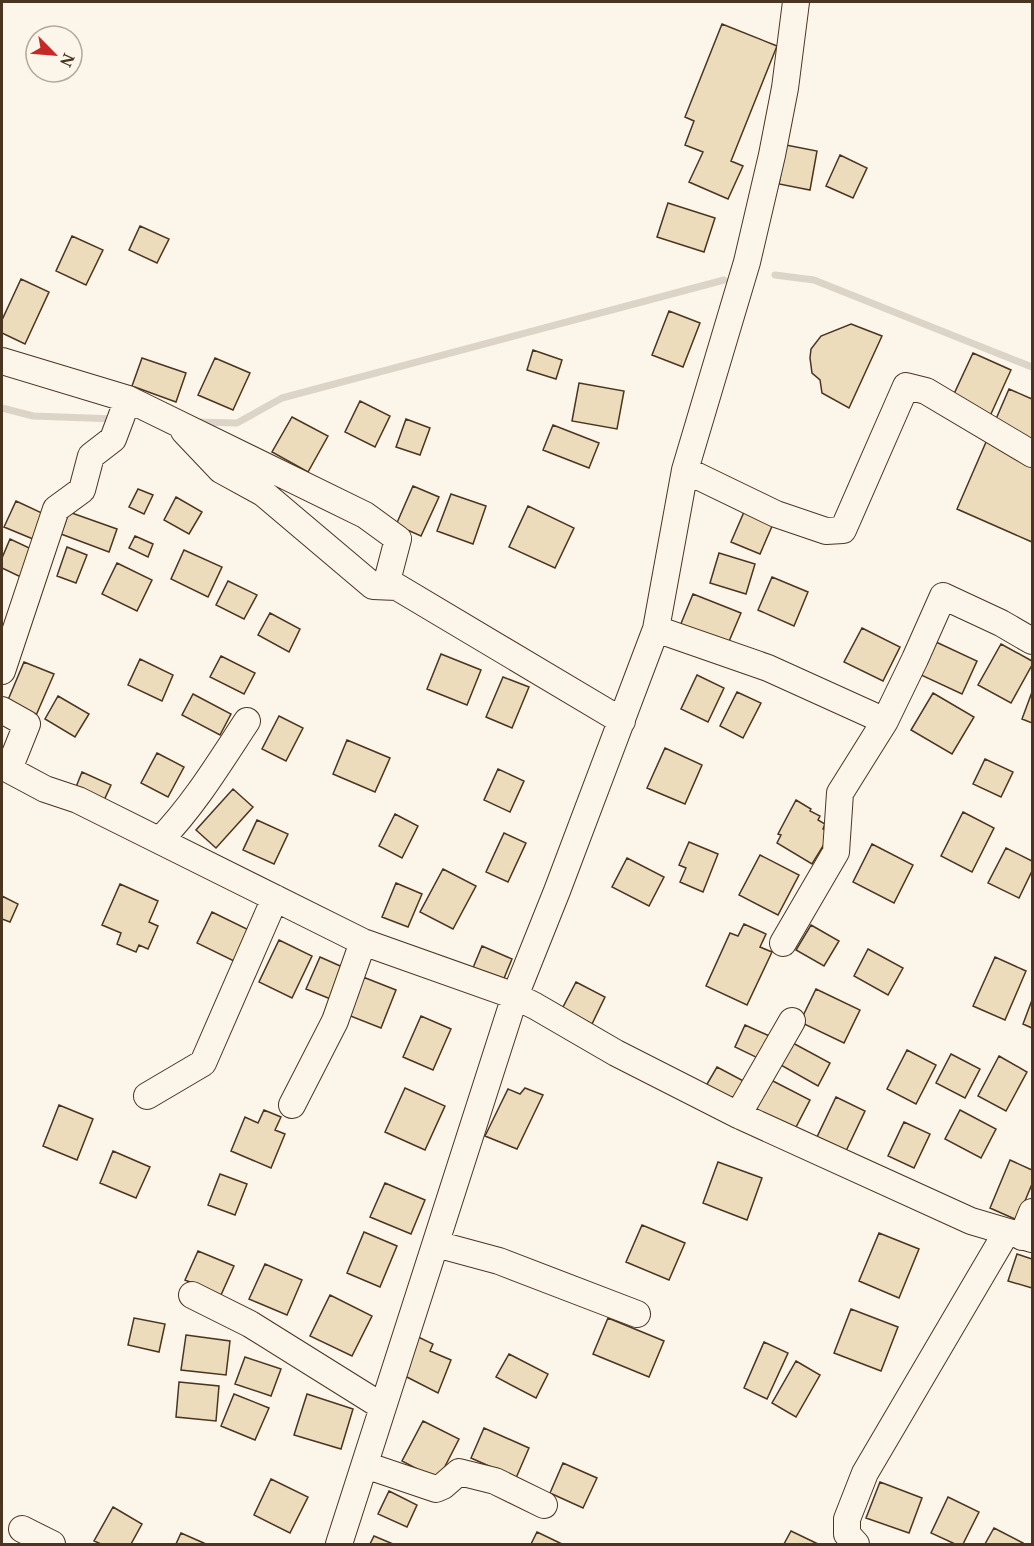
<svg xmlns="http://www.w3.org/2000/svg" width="1034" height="1546" font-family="'Noto Serif',serif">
	<rect width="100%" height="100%" fill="#fbf6e9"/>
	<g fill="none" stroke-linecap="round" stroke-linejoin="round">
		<path stroke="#dcd4c6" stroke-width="7" d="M775 275 814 280 1032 367
			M2 408 33 416 116 419
			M196 422 237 423 282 398 724 280"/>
	</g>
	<path fill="#ecdcbc" stroke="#4a3520" stroke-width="1.5" d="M722 24 777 46 731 161 743 166 728 199 689 182 703 152 685 145 694 121 685 117Z
		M786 145 817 151 810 190 779 184Z
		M840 155 867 168 853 198 826 186Z
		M668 203 715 218 704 252 657 237Z
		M140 226 169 239 157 263 129 250Z
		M72 236 103 250 86 285 56 271Z
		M21 279 49 292 25 344 2 333V320Z
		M669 311 700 323 683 367 652 355Z
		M851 324 882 336 849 408 822 393 820 380 812 373 810 358 811 349 821 336Z
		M533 350 562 360 556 379 527 370Z
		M973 353 1011 370 985 427 947 409Z
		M142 358 186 373 176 402 132 386Z
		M215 358 250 373 233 410 198 395Z
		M579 383 624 391 617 429 572 421Z
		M1009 389 1032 399V542L957 509Z
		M360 401 390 416 375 447 345 432Z
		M292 417 328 436 308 472 272 452Z
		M406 419 430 428 420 455 396 447Z
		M553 425 599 443 589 468 543 450Z
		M413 486 439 497 421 536 396 525Z
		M138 489 153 495 144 514 129 507Z
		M451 494 486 506 473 544 437 531Z
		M176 497 202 512 189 534 164 520Z
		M16 501 44 514 33 539 4 527Z
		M528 506 574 528 555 568 509 547Z
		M69 512 117 529 109 552 61 534Z
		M744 512 773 524 760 554 731 542Z
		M135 536 153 544 148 557 129 548Z
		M10 539 38 552 25 579 2 568V558Z
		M67 547 87 555 76 583 57 576Z
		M184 550 222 567 208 597 171 579Z
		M719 553 755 564 746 594 710 583Z
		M117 563 152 580 137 611 102 594Z
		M772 577 808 592 794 626 758 610Z
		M228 581 257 595 244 619 216 605Z
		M693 594 741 613 727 646 680 626Z
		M270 613 300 629 289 652 258 635Z
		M862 628 900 647 883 681 844 662Z
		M936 642 977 661 962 694 921 675Z
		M1001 644 1032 661V665L1011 703 978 685Z
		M441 654 481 670 467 705 427 689Z
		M221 656 255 673 244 694 210 677Z
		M140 659 173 675 162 701 128 685Z
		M24 662 54 674 34 720 5 707Z
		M697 675 724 688 708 722 681 709Z
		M503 677 529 687 512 728 486 717Z
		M737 692 761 703 743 738 720 726Z
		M1032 692V723L1022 719Z
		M933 693 974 717 952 754 911 730Z
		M193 694 231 714 220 735 182 715Z
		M58 696 89 714 75 737 45 719Z
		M279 716 303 728 286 761 262 749Z
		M347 740 390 758 375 792 333 774Z
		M665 748 702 765 685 804 647 788Z
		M157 753 184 767 168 797 141 783Z
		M985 759 1013 772 1001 797 973 784Z
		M498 769 524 781 510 812 484 800Z
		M82 772 111 785 100 809 72 797Z
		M233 789 253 807 216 848 196 830Z
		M796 800 811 809 810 811 820 816 818 820 825 824 823 829 831 833 812 864 777 843 781 835 778 834Z
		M963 812 994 828 972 872 941 856Z
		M395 814 418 826 402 858 379 846Z
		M257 820 288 834 274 864 243 850Z
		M504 833 526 843 508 882 486 872Z
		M689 842 718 854 703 892 680 882 686 868 679 865Z
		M872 844 913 865 894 903 853 882Z
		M1006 848 1032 861V871L1019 898 988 883Z
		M760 855 799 875 778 915 739 895Z
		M627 858 664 877 649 906 612 887Z
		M443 869 476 886 453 929 420 912Z
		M396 883 422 894 408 927 382 917Z
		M120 884 158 901 149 922 158 926 148 949 139 945 136 952 117 944 121 933 102 925Z
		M2 896 18 904 10 922 2 919Z
		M212 912 253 932 238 963 197 943Z
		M744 924 766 934 760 947 772 952 747 1005 706 986 730 933 738 936Z
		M811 925 839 941 824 966 796 950Z
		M279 940 312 956 292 998 259 982Z
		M482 946 512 959 500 988 470 975Z
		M868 949 903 968 888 995 854 976Z
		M320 957 347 969 333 1000 306 989Z
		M995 957 1026 971 1005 1020 973 1006Z
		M363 977 396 990 381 1028 348 1015Z
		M576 982 605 997 592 1024 562 1009Z
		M816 989 860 1010 844 1043 800 1022Z
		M1032 1000V1028L1023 1024Z
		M421 1016 451 1029 433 1070 403 1057Z
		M745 1025 776 1039 766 1062 735 1047Z
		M791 1042 830 1063 818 1086 779 1064Z
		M907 1050 936 1065 916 1104 887 1089Z
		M951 1054 980 1069 965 1098 936 1083Z
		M999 1056 1027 1072 1006 1111 978 1096Z
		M717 1067 753 1086 740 1111 703 1091Z
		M771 1080 810 1100 794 1131 755 1112Z
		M405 1088 445 1106 425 1150 385 1132Z
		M525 1088 543 1095 517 1149 485 1136 508 1089 520 1094Z
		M836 1097 865 1111 846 1151 817 1137Z
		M59 1105 93 1119 77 1160 43 1146Z
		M264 1110 281 1117 275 1130 285 1134 271 1168 231 1151 245 1117 258 1123Z
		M960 1110 996 1129 981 1158 945 1139Z
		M904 1122 930 1134 914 1168 888 1156Z
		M113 1151 150 1167 136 1198 100 1183Z
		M1010 1160 1032 1170V1184L1017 1220 990 1208Z
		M718 1162 762 1178 747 1220 703 1203Z
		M220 1174 247 1184 235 1215 208 1205Z
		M385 1183 425 1200 411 1234 370 1217Z
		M642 1225 685 1243 669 1280 626 1262Z
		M364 1232 397 1246 380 1287 347 1273Z
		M879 1233 919 1249 899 1298 859 1281Z
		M198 1251 234 1266 221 1295 185 1280Z
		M1017 1254 1032 1259V1288L1008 1281Z
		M265 1264 302 1280 287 1315 249 1299Z
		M330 1295 372 1316 352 1356 310 1336Z
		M851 1309 898 1327 881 1371 834 1353Z
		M134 1318 165 1324 159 1352 128 1345Z
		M608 1318 664 1341 649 1377 593 1354Z
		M412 1334 433 1344 430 1351 451 1360 438 1393 401 1374Z
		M186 1335 230 1341 226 1375 181 1370Z
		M764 1342 788 1353 767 1399 744 1388Z
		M509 1354 548 1374 536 1398 496 1377Z
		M245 1357 281 1369 271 1396 235 1384Z
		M796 1361 820 1375 796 1417 772 1403Z
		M179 1382 219 1386 216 1421 176 1417Z
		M234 1394 269 1408 255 1440 221 1426Z
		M307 1394 353 1409 341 1449 294 1435Z
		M423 1421 459 1439 438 1480 402 1461Z
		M484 1428 529 1448 516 1478 471 1458Z
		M563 1463 597 1478 583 1508 550 1493Z
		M271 1479 308 1497 290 1533 254 1515Z
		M880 1482 922 1498 909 1533 866 1518Z
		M389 1491 417 1505 407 1527 378 1514Z
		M948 1497 979 1512 963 1544H955L931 1533Z
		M113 1507 142 1524 131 1544H101L94 1541Z
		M994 1528 1023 1543 1022 1544H985Z
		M791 1531 818 1544H784Z
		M537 1532 562 1544H531Z
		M181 1533 206 1544H176Z
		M374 1536 393 1544H370Z"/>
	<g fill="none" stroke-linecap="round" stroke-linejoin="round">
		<g stroke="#4a3520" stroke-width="28">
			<path id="minor" d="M2 361 128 399 365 515 398 539 387 581 622 721
				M184 431 221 470 263 493 373 586 397 587
				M685 470 776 514 826 531 843 530 906 386 926 391 1032 454
				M656 629 768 668 885 721
				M2 671 56 509 82 490 91 456 113 439 128 399
				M2 710 27 724 9 769
				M2 766 45 789 78 800 363 942 515 996 535 1006 616 1053 738 1115 971 1221 1032 1239
				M160 840C194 805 220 762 247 721
				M783 943 836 852 840 793 885 721 915 659 943 596 1001 623 1032 641
				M147 1096 203 1063 275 898
				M292 1105 335 1021 363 942
				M738 1115 792 1021
				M1022 1237 1032 1212
				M436 1244 499 1261 637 1314
				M192 1295 250 1324 383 1407
				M365 1465 436 1489 443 1486 459 1472 495 1481 544 1505
				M22 1529 52 1544
				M339 1544 515 996 557 891 656 629 685 470 747 262 772 155 785 88 796 2
				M856 1544 847 1534V1519L865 1473 1006 1233"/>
		</g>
		<use href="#minor" stroke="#fbf6e9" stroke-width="26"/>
	</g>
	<rect width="1034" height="1546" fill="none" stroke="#4a3520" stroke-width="6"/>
	<g transform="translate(54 54) rotate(115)"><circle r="28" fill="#fbf6e9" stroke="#b4a999" stroke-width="1.5"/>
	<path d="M0-4.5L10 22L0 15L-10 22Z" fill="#c62828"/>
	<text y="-9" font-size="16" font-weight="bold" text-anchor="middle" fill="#4a3520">N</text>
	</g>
</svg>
